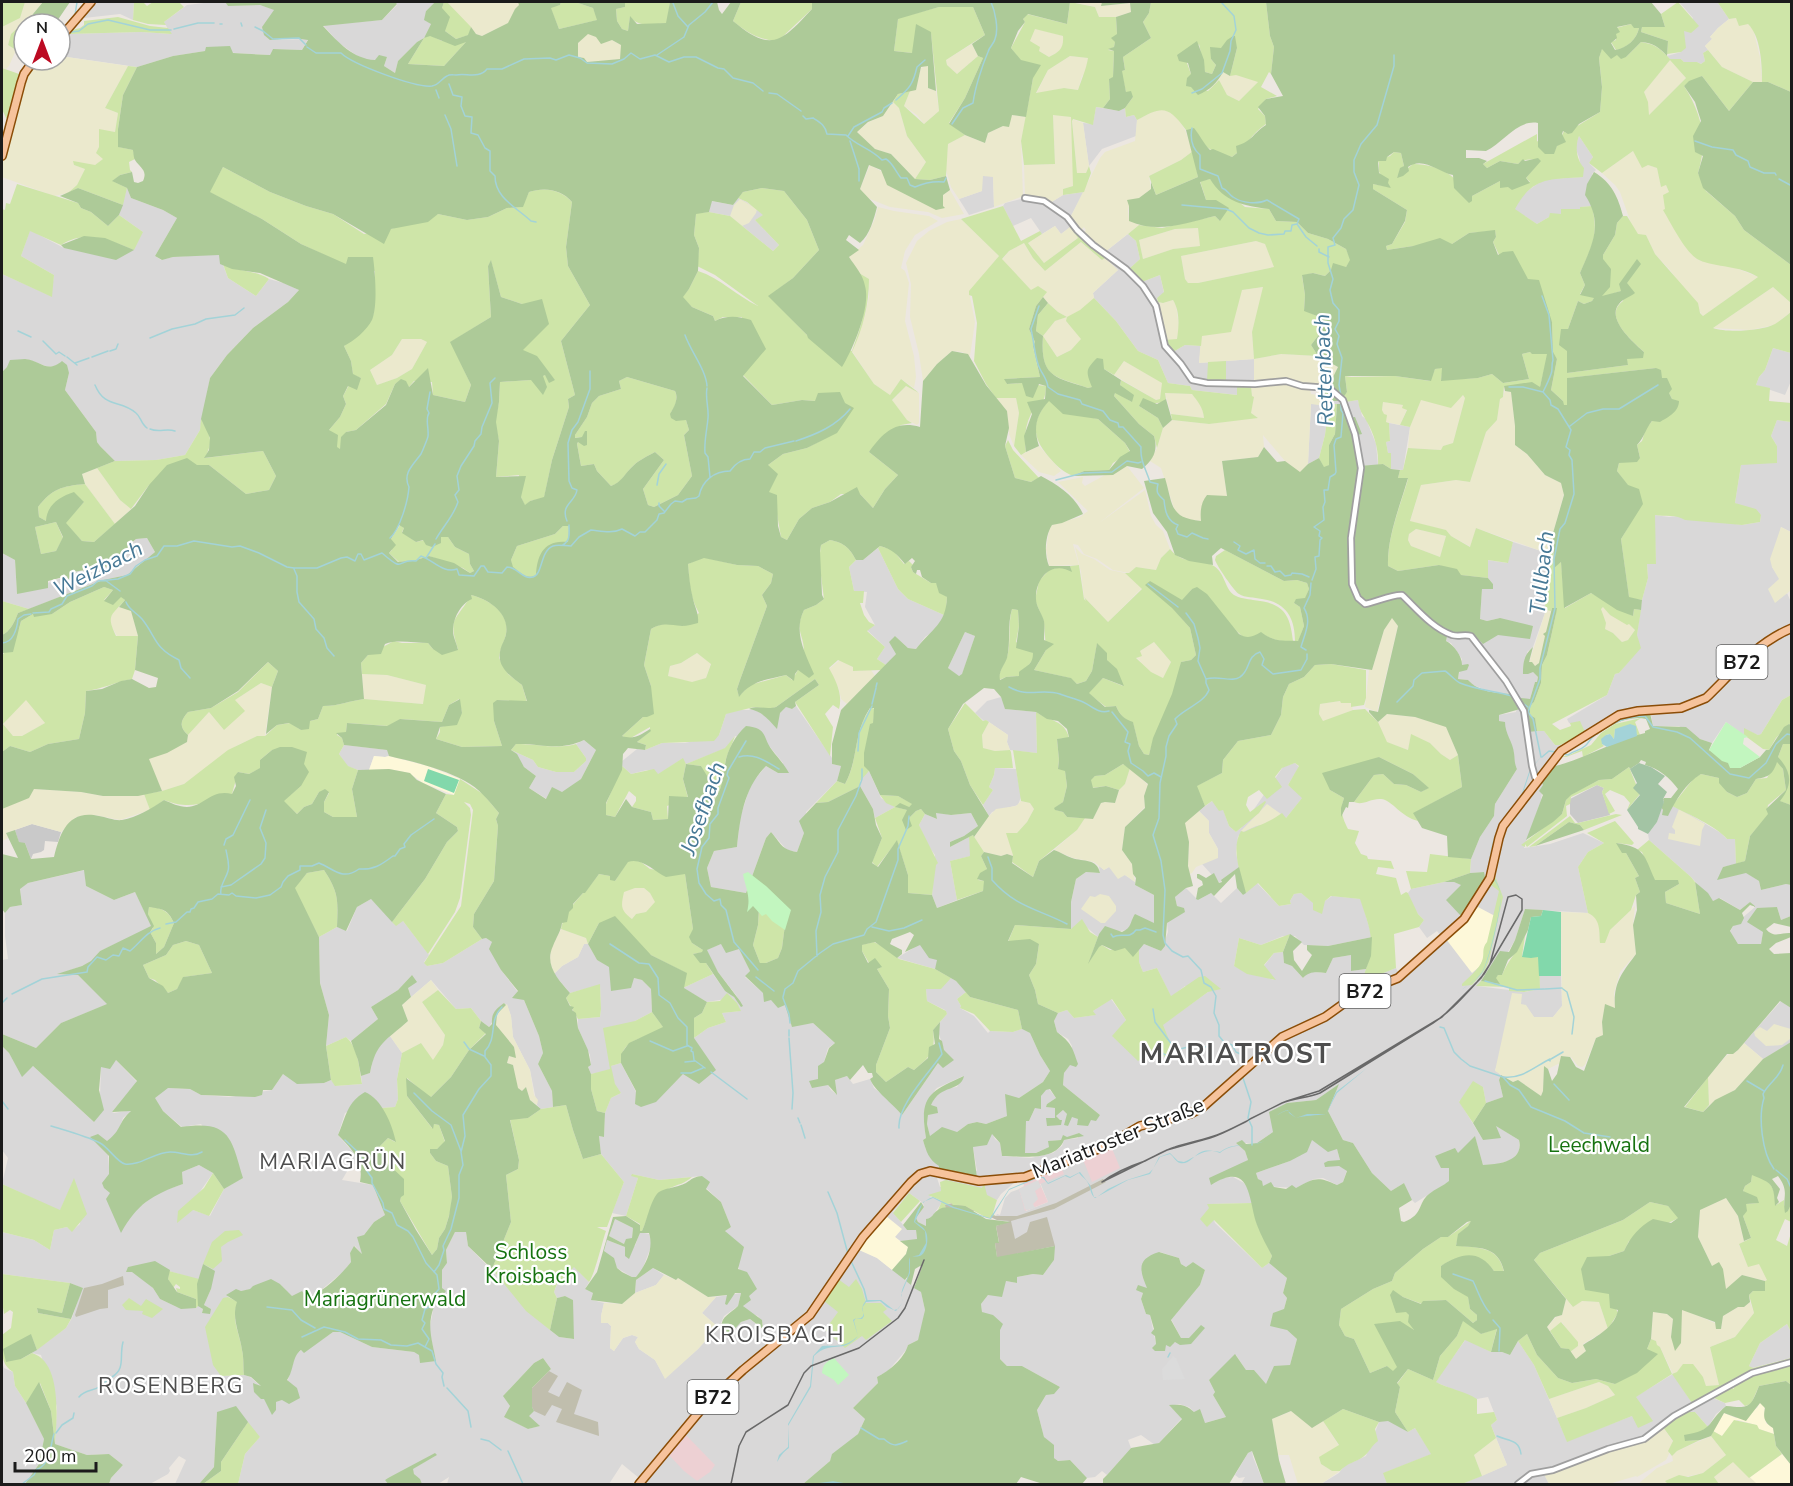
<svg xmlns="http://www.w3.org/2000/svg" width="1793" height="1486" font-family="'Nunito Sans',sans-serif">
	<rect width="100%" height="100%" fill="#ece7e1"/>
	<path fill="#d9d8d8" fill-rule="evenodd" d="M90 2H134L133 20 120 14 84 18 82 16Z
		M212 2H225L228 6 260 5 275 10 270 40 308 39 302 50 273 49 270 55 205 51 173 56 137 67 60 56V42L68 34 141 32 171 34 164 22 187 5Z
		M395 2H435L426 11 431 24 424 38 417 42 398 61 395 73 384 66 387 57 375 60H363L339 43 323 25 382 20 397 5Z
		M1679 2H1720L1718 3 1729 19 1718 28 1710 37 1713 38 1705 46 1708 50 1703 53 1705 61 1701 64 1697 62H1684L1681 59H1670L1667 56 1681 52 1684 31 1693 18Z
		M1096 107 1119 111 1125 108 1126 117 1134 115 1137 120 1136 136 1102 149 1089 166 1083 123 1093 124Z
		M1579 136 1593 157 1589 163 1596 170 1592 174V206L1581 207 1580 209H1562L1561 214 1549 217 1537 224 1514 209 1522 195 1540 182 1550 179 1583 177 1579 157 1575 147Z
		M982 176H993L994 207 969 215 959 199 982 191Z
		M127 188 131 198 163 210 177 218 155 256 161 260 173 257 219 254 228 278 256 296 269 279 287 284 299 290 288 302 253 328 227 355 210 378 200 430 185 455 156 460 115 461 100 446 97 442 96 432 65 390 69 373 59 364 54 367 46 366 27 359 7 367 2 372V274L51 296 54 275 21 256 30 230 64 248 143 232 119 215Z
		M1084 192 1071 216 1072 226 1061 234 1055 226 1042 234 1031 218 1013 226 1003 206 1005 203 1025 198 1050 203 1063 195Z
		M738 198 746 202 764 215 755 220 779 245 773 251 730 216 709 212 711 201 733 205Z
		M1128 234 1136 241 1140 259 1129 269 1142 282 1160 275 1164 293 1157 298 1158 315 1173 352 1185 345 1201 346 1199 363 1254 359V382L1251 386H1237L1238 395 1192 390 1190 386 1168 383 1158 360 1138 351 1116 321 1094 298 1093 293 1118 270 1103 256 1105 252Z
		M1773 348 1791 353V381L1785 395 1756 385 1759 377 1765 370Z
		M1344 396 1346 402 1358 400 1362 416 1366 419 1376 444 1378 465 1359 466 1347 418 1329 405 1325 435 1319 458 1308 464 1311 403 1326 405V401H1341Z
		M1777 420 1791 422V532L1781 527 1772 567 1780 579 1775 602 1787 593 1791 602V695L1782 700 1761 734 1758 735 1744 729V735L1726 722 1712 743 1700 739 1679 726H1653L1650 709 1593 730H1584L1569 723 1567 719 1607 695 1615 674 1619 673 1638 650 1637 635 1642 600 1648 578 1647 564 1656 563 1654 515 1669 517 1679 516 1742 525 1760 522 1761 515 1735 503 1741 465 1776 458 1777 446 1771 436Z
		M1389 423 1410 427 1403 470 1391 469V454L1388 453 1386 442 1390 441Z
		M147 538 155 552 127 575 103 580 29 609 2 601V553L15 560 17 594 67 576 68 579 73 572 109 566 136 539Z
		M1513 542 1547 553 1546 610 1533 647 1527 652 1533 672 1538 677 1537 682H1535L1530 699 1544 731 1555 745H1560L1567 751 1541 781 1543 785 1541 800 1524 848 1550 844 1583 833 1604 843 1588 852 1578 867 1588 913 1525 909 1515 940 1508 952H1500L1487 973 1477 986 1525 992 1540 989 1539 976H1561L1562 1006 1553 1017H1534L1526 1006 1495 1070 1501 1075 1499 1080 1503 1097 1486 1103 1483 1087 1459 1101 1483 1140 1495 1125 1519 1140V1151L1513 1159 1498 1164 1483 1165 1475 1137 1449 1168 1450 1181 1415 1203 1410 1198 1404 1183 1391 1191 1372 1173 1353 1143 1343 1140 1328 1111 1338 1085 1316 1100 1287 1103 1273 1132 1257 1143H1236L1245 1151 1248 1160 1211 1185 1223 1178 1233 1177 1244 1183 1250 1192 1252 1203 1208 1204 1215 1223 1262 1268 1269 1263 1287 1278 1283 1293 1287 1298 1284 1309 1287 1330 1297 1339 1290 1365 1272 1375 1266 1385 1254 1370H1246L1236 1355 1209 1380 1215 1392 1213 1395 1226 1417 1205 1423 1189 1407 1179 1404 1170 1406 1182 1418 1159 1443 1155 1445 1141 1435 1128 1440 1131 1448 1107 1475 1102 1471 1095 1477 1087 1478 1070 1460 1058 1461 1054 1458 1044 1437 1037 1410 1046 1395 1060 1387 1022 1366H1007L1000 1359V1329L982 1312 981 1304 988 1295 1006 1281 1017 1283V1277L1033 1274 1043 1275 1054 1260V1246L997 1258 1009 1222 994 1219 997 1214 1000 1215 1005 1198 1011 1192 1019 1189 1026 1211 1048 1202 1037 1175 1015 1182 1001 1194 997 1200 937 1178 940 1187H949L930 1197 943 1201 931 1218 926 1219V1226L918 1222 916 1218 924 1207 923 1203 909 1193 893 1212 907 1230H916L917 1240 900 1241 895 1237 885 1217 869 1235 860 1250 877 1258 921 1292 925 1310 922 1328 918 1340 908 1345 906 1350 888 1371 877 1377 878 1383 853 1408 865 1419 858 1434 833 1454 830 1461 803 1484H635L639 1478 622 1464 609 1484H447L449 1477 438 1484H422L414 1474 412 1469 437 1455 388 1478 385 1480 388 1484H238L245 1454 260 1437 217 1412 214 1467 199 1484H175L186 1460 179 1456 169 1468 170 1471 168 1474 150 1484H109L111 1478 123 1465 109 1454 87 1455 55 1444 57 1407 41 1355 32 1353 66 1328 72 1318 82 1288 70 1283 2 1274V1232L34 1240 50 1250 54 1230 67 1227 72 1231 80 1224 74 1179 60 1211 2 1184 8 1158 2 1150V1046L9 1053 22 1076 33 1066 94 1122 100 1096 101 1067 116 1060 137 1082 112 1112 114 1113 132 1110 123 1118 118 1133 107 1141 111 1193 131 1214 157 1193 183 1184 182 1172 199 1165 213 1173 199 1193 193 1210 210 1216 224 1189 242 1178 201 1124 182 1127 163 1111 154 1098 167 1088 190 1089 201 1095 230 1097 272 1090 283 1074 324 1083 331 1080 336 1086 362 1084 361 1076 370 1073 373 1059 379 1045 390 1036 402 1053 397 1079 398 1099 395 1107 382 1108 374 1099 345 1113 338 1135 359 1159V1166L352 1163 342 1180 373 1185 385 1215 374 1222 364 1235 363 1252 362 1254 355 1246 350 1253 351 1262 343 1272 315 1295 307 1298 292 1297 280 1284 241 1291 228 1296 227 1299 221 1376 244 1375 250 1377 263 1388 269 1384 275 1393 269 1396 263 1388 264 1399 276 1402 282 1400 296 1353 317 1343 333 1332H340L372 1347 414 1352 436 1361 430 1334V1326L434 1305 440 1300 442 1289V1270L447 1263 446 1250 455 1232H466L468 1246 550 1330 559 1337 573 1339V1300L565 1296 557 1298 554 1292 557 1285 574 1266 589 1282 585 1289 593 1293 592 1300 604 1303 601 1316V1323H608L611 1326 610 1348 614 1351 623 1338 632 1335 638 1337 635 1342 639 1349 655 1360 665 1378 698 1349 718 1327 702 1313 716 1297 741 1293 738 1306 724 1316 720 1325 730 1334 741 1322 750 1319 762 1329 763 1324 758 1316 750 1313 743 1306 749 1296 725 1230 731 1227 721 1202 706 1188 702 1176 659 1180 632 1174 638 1178 626 1216 612 1213 624 1182 601 1154 599 1136 604 1137 605 1113 611 1098 621 1093 615 1085 611 1070 591 1074 588 1067 591 1065 590 1055 578 1028V1019L600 1017 601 1009 600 985 570 993 554 974 562 966 578 957 584 944H588L597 960 634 978 642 980 651 989 652 1012 635 1021 608 1050 611 1066 621 1063 636 1092 656 1101 683 1074 694 1038 708 1028 726 1022 722 1013 740 1011 737 1004 732 998 707 1002 683 988 713 974 725 991 731 994 742 1006 736 995 718 972 706 950 721 944 739 949 750 971 745 977 771 1000 785 1004 792 1026 813 1023 835 1043 828 1048 824 1062 828 1085 831 1090 836 1094 835 1080 847 1076 853 1084 870 1079 874 1088 886 1097 902 1115 938 1063 944 1050 939 1034 940 1022 947 1014 945 1010 927 1001 926 989 936 988 951 978 956 981 966 992 957 999 961 1006 960 1008 974 1016 988 1033 990 1031 1013 1032 1022 1029 1030 1033 1040 1055 1050 1071 1043 1082 1019 1098 1007 1116 986 1124 977 1122 968 1124 957 1132 930 1136 927 1124 928 1114 937 1113 930 1105 934 1096 943 1089 957 1087 963 1076 937 1088 935 1090 924 1124 926 1138 923 1140 926 1150 977 1171 973 1147 992 1133 995 1139 1000 1143 1002 1156 1031 1158 1053 1153 1062 1146 1064 1140 1078 1138 1079 1133 1061 1140 1049 1141V1147L1036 1153H1025V1121H1029L1041 1096 1045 1090 1049 1089 1056 1098 1047 1104V1107L1055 1108V1118H1046L1060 1120 1056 1116 1063 1110 1067 1114 1079 1119 1077 1124 1100 1115 1063 1085 1064 1073 1070 1064 1072 1046 1068 1039 1057 1032 1054 1021 1058 1013 1067 1010 1074 1018 1095 1015 1093 1011 1111 999 1126 1020 1113 1037 1157 1050 1172 1047 1162 1025 1208 992 1185 986 1171 997 1157 968 1143 972 1139 962V948L1144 944 1161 951 1168 932 1167 923 1181 908 1177 906 1175 897 1186 888 1198 900 1211 893 1221 903 1237 888 1243 895 1257 883 1279 906 1291 904 1290 901 1294 894 1301 893 1314 903 1323 904 1325 901 1332 896 1361 899 1372 937 1328 946 1304 945 1295 936H1283L1261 945 1239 938 1234 966 1274 980 1264 966 1274 953 1283 952 1284 963 1292 966 1303 978 1307 974 1312 972 1326 973 1333 958 1351 955V971L1366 969 1364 978 1381 974 1396 968 1399 974 1441 936 1437 931 1427 938 1419 927 1424 920 1418 914 1411 901 1408 893 1411 889 1444 882H1454L1462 885 1447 900 1462 915 1484 872 1470 873 1471 859 1480 837 1494 816 1495 804 1517 769 1513 760 1514 753 1505 731V723L1499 721V715L1516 712 1518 704 1511 694 1491 692 1473 685 1468 680 1458 679 1462 659 1451 643 1446 641 1448 631 1456 635 1464 632 1472 633 1500 618 1487 621 1480 619 1482 589H1493V584L1488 578 1487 560 1507 563ZM1160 1252 1179 1258 1181 1264 1186 1267 1193 1262 1205 1270 1200 1285 1171 1319 1181 1338H1189L1166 1345 1156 1344 1150 1315 1146 1314 1141 1299 1143 1293 1136 1289 1147 1288ZM203 1264 211 1289 204 1305 211 1309 202 1312 203 1309 200 1306 177 1307 160 1299 153 1288 128 1267 143 1265 169 1270V1271L196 1279H199ZM543 1358 551 1369 542 1378 528 1417 539 1426 528 1429 505 1417 510 1406 504 1395 534 1363Z
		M878 548 898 589 908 599 944 615 938 628 925 637 916 649 908 648 895 636 896 654 886 665 877 659 885 647 867 630 875 625 865 607 867 592 854 591 849 567 856 560H863Z
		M965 632 975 636 962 675 958 676 948 668Z
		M1001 697 1006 709 1036 712 1037 753 1010 750 1007 742 1008 735 986 720 984 721 975 713 987 701Z
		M796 706 832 758V764L841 766 837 781 806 812 804 833 797 852 787 850 771 832 766 838 746 893 711 887 707 868 714 851 737 847 740 818 751 784 766 766 778 773 783 763 770 747 735 736 726 748 686 764 682 759 657 775 647 770 631 774 622 766 621 762 637 749 645 750 662 743H685L719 735 726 714 733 710H756L768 718 780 713 786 707 792 709Z
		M584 740 596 750 581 779 567 790 547 799 529 788 536 776 524 767 511 750 533 760 538 767 556 772H574L586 761V758L576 744Z
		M344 745 388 750 389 756 385 757 374 756 369 770H358L347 766 339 754Z
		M1295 763 1299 767 1288 785 1303 797 1286 818 1238 836 1236 853 1239 867 1219 883 1214 874 1212 875 1202 864 1215 858 1218 849 1209 833V821L1199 811 1212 801 1223 809 1229 826 1236 832 1241 828 1283 767Z
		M995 768 1016 769 1021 797 1018 805 992 812 989 816 983 805 993 790 989 787 994 775Z
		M869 771 881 798 895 807 875 818 873 809 860 786 863 776Z
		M1672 806 1682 810 1721 833 1727 839 1735 838 1736 864 1723 867 1747 873 1759 881 1761 890 1786 884 1791 885V916L1781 920 1777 907 1762 909 1763 932 1761 944H1738L1730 932 1733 926 1755 907 1750 902 1740 910 1720 898 1713 901 1691 877 1649 840 1648 834 1657 822 1661 807 1663 810Z
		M936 812 951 815 971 813 978 826 964 836 950 842V847L969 837 971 856 950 861 957 900 937 908 932 895 935 855 927 844 919 825 925 814 937 819Z
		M1099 866 1104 870 1109 867 1125 875 1135 882V885L1154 895V924L1133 916 1132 924 1127 930 1099 934 1098 937 1084 925 1071 929V902L1076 879 1086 872 1100 873Z
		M85 870 86 886 114 900 135 892 152 927 100 951 91 962 82 966 59 974 78 975 108 1004 61 1023 36 1048 2 1034V960L8 959 5 936V913L10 907 22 905 20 888 28 883Z
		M371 899 378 906 403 921 429 955 424 962 427 966 443 963 482 939 486 938 492 942 501 970 524 1000 539 1036 543 1053 538 1064 552 1091 553 1107 541 1109 537 1105 530 1070 513 1037 511 1016 507 1005 504 1003 489 1027 481 1021 471 1008 456 1009 431 980 411 997 408 988 412 975 398 990 371 1007 378 1019 351 1041 346 1037 326 1046 329 1015 320 983 319 937 337 927 347 931 357 907Z
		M920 944 938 960 935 969 897 958Z
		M1781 1001 1791 1008V1043L1763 1059 1744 1043Z
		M1312 1139 1337 1149 1340 1160 1339 1166 1347 1170 1343 1182 1337 1185 1323 1178 1314 1179 1296 1188 1263 1186 1258 1179 1256 1173 1290 1161Z
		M615 1219 633 1228 632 1238 624 1244 609 1236Z
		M640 1232 649 1234 652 1244 642 1270 636 1277H632L617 1268 604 1251 607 1240 625 1247 635 1246Z
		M653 1268 664 1275 656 1285 635 1293 636 1280Z
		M1787 1324 1791 1332V1358L1752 1368 1749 1366 1760 1343Z
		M1466 1339 1491 1352H1502L1510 1355 1518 1341 1534 1365 1567 1441 1632 1416 1652 1421 1635 1397 1673 1374 1694 1406 1710 1397 1725 1403 1726 1406 1716 1414 1708 1427 1695 1412 1672 1419 1645 1439 1544 1474 1549 1484H1462L1507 1465 1491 1425 1497 1420 1488 1397 1477 1399 1435 1382Z
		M2 1362 4 1368 13 1372 15 1386 26 1403 44 1439 39 1464 25 1484H2Z
		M1388 1420 1408 1432 1415 1428 1432 1454 1384 1473 1387 1484H1321L1339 1473 1344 1466 1366 1456 1379 1422Z
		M1252 1451 1253 1457 1264 1484H1241L1245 1477 1239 1478 1235 1475 1248 1453Z"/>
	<path fill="#edd0d3" d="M1111 1146 1120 1168 1092 1182 1082 1157Z
		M1060 1165 1064 1174 1040 1184 1048 1202 1025 1211 1019 1189 1024 1186 1022 1180Z
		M684 1433 715 1465 710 1472 697 1481 684 1471 669 1455 673 1451 672 1446Z"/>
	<path fill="#fdf8d9" d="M374 756 385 757 389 756 428 766 460 779 454 795 423 783 409 773 389 769 369 770Z
		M1478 907 1495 916 1483 960 1479 967 1472 973 1446 939Z
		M886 1216 902 1229 895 1237 908 1247 906 1254 892 1270 877 1258 859 1250V1247Z
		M1760 1403 1764 1405 1766 1423 1773 1428 1774 1434 1759 1429 1756 1425 1738 1420 1734 1421 1722 1436 1713 1431 1724 1413 1736 1418 1757 1408Z
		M1782 1454 1791 1465V1484H1757L1749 1478Z"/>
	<path fill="#c9c9c9" d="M1597 785 1604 788 1602 792 1610 815 1578 823 1570 814V799Z
		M32 824 61 832 58 842 45 841 44 850 41 852 33 854 31 859 25 843H19L15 830Z"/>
	<path fill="#c0bead" d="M1103 1179 1106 1182 1054 1209 1011 1221 1015 1239 1027 1232 1030 1222 1047 1217 1055 1246 997 1258 995 1243 999 1242 996 1226 1010 1221 997 1220 975 1210 922 1256 944 1205 961 1201 996 1216H1017L1056 1203Z
		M123 1276 124 1285 108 1290V1308L100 1309 76 1317 75 1315 84 1288 102 1284Z
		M549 1371 558 1376 548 1392 559 1397 567 1382 582 1390 574 1414 598 1422 599 1436 556 1422 562 1409 552 1405 545 1416 534 1411 532 1407V1388Z"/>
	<path fill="#ebe9cd" d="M25 2H43L25 23 11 34 8 45 16 50 9 66 6 69 2 68V27L20 18Z
		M447 2H518L520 3 509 23 482 36 476 34Z
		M1072 2H1102V6L1130 3 1131 12 1116 17H1099L1095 7Z
		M1736 18 1748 24 1753 29 1760 57 1762 82H1753L1722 67 1705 46 1712 39 1710 37 1718 28 1729 19Z
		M1035 28 1063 36 1064 44 1060 51 1049 57 1039 51 1030 41Z
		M588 33 607 41 612 40 619 44 622 45 620 59 587 62 578 58V43Z
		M972 44 978 56 957 74 947 65 946 60Z
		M60 56 128 66 105 108 118 113 115 132 99 130V147L104 159 95 165H74L85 169 77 185 68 193 54 196 2 177V161L9 141 25 79 37 60H60Z
		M1070 56 1088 58 1086 73 1082 76 1078 90 1064 88 1036 94 1048 70Z
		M1670 59 1686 78 1649 115 1644 92Z
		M928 65V88L936 91 939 111 924 124 917 115 904 106 910 91 916 89 921 68Z
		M1223 71 1236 74 1259 81 1239 101 1227 95 1222 88 1219 80Z
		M893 102 899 108 907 136 926 162 915 179 891 154 875 149 857 132 869 122 883 116Z
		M1157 109 1170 111 1176 115 1185 130 1193 151 1181 160 1149 176 1151 189 1129 206 1128 211 1129 220 1139 225 1105 252 1083 234 1086 230 1084 227 1080 231 1071 220V216L1100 158 1105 152 1135 141 1137 120Z
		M1053 114 1071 117 1074 171 1073 186 1063 189V195L1050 203 1025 195 1024 165 1055 164Z
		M1012 115 1026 117 1021 141 1023 196 994 207 993 177 983 176 982 191 959 199 951 187 946 170 948 144 965 135 985 143 988 133 1003 126Z
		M1072 119 1083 123 1089 166 1086 173H1077Z
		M1633 151 1648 165 1657 168 1661 186 1666 185 1698 260 1736 268 1758 277 1703 316 1670 270 1655 254 1646 235H1638L1632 226 1620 192 1615 185 1602 173Z
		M870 165 943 206V195L950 190 964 214 942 218 928 212 890 207 865 197 860 189Z
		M740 199 757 209 756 213 749 223 742 226 730 216 734 205Z
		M878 207 894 211 929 216 938 221 915 235 905 251 901 268 905 271 909 283 905 321 914 356 916 377 914 388 901 379 890 395 874 384 852 351 865 316 869 297V279L859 273 849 257 863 245 874 221Z
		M961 219 999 256 969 292 975 322 970 356 962 352 952 351 937 364 923 381 919 354 910 317 911 284 906 263 917 241 929 231 947 222Z
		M1055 226 1061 234 1070 227 1078 238 1044 263 1028 243Z
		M1198 228 1201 246 1173 249 1143 259 1139 240 1175 229Z
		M1256 241 1265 244 1275 267 1198 283H1188L1185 279 1181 256Z
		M1081 242 1102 260 1105 258 1118 270 1093 293 1094 298 1091 302 1066 321 1082 339 1071 350 1057 357 1043 336 1055 321 1067 317 1058 312 1048 303 1043 297 1046 293 1031 290 1002 260 1009 251 1024 243 1033 258 1045 271Z
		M1264 287 1252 332 1254 359 1281 354 1318 356 1338 367 1328 387 1299 383 1285 379 1254 382V359L1199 363 1201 336 1242 290Z
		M1773 287 1791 303V312L1774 325 1750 330 1713 328Z
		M1173 300 1176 305 1179 327 1177 340H1165L1158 315V302L1163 303Z
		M402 339H421L427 342 412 369 397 378 377 385 370 370 392 355Z
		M1124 361 1163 383 1160 399 1156 400 1114 375Z
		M1281 382 1310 390 1311 394 1317 395 1318 390 1323 391 1326 406 1311 404 1308 464 1300 473 1285 461 1263 435 1264 447 1258 457 1222 461 1227 496 1201 521 1185 519 1175 511 1161 468 1150 461 1157 448 1163 428 1172 420 1209 424 1257 417 1250 413 1254 398 1252 396 1251 386Z
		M906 386 919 393V423L917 425 907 420 892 401Z
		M1505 391 1511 392 1515 426V445L1527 454 1545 475 1561 483 1564 494 1553 533V552L1547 553 1476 528 1471 547 1451 536 1445 530 1410 522 1421 485 1456 480 1470 482 1486 432 1497 420 1500 398 1503 397Z
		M1165 393 1192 394 1202 406 1204 418 1171 414Z
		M1463 395 1465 398 1453 443 1443 446 1442 450 1408 448 1410 427 1420 400 1457 401Z
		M996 398H1016L1019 413 1014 446 1009 434 1007 411Z
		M1383 402 1403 405 1407 409 1400 425 1386 422 1382 410Z
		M1039 446 1061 471 1054 476 1039 472 1021 455Z
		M1127 466 1144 488 1099 523 1145 490 1151 516 1156 525 1163 531 1170 549 1161 558 1156 570 1136 567 1129 573 1113 570 1097 559 1084 554 1078 545 1073 544 1079 565 1049 566 1046 550 1049 530 1052 525 1080 517 1088 511 1058 482 1083 477 1082 483 1085 486 1105 475H1113Z
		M97 468 120 500 131 509 115 524 85 484 82 474Z
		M1781 527 1791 532V594L1790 591 1775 603 1768 589 1779 579 1772 567 1770 559Z
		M1416 529 1446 536 1440 557 1411 546 1408 540 1409 534Z
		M1075 547 1082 554 1094 559 1110 570 1125 573 1142 588 1108 622 1084 597 1081 572Z
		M119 607 131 610 138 636H117L109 622 112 613Z
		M1604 607 1610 615 1629 623 1635 630 1628 640 1622 642 1613 633 1605 629 1601 608Z
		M1546 610 1551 611 1539 663 1535 666 1529 663Z
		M1392 617 1398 626 1377 712 1365 707 1369 670H1372L1384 630Z
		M1154 642 1171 662 1163 678 1123 661 1141 662 1136 657 1140 651Z
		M697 653 711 663 706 678 692 683 668 676 670 666 681 663Z
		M840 660 853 667V671L871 670 875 676 847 704 841 699 839 689 829 669Z
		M362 674 387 675 426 685 424 704 364 699Z
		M261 683 272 687 265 736H257L236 746 184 784 162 791 148 759 187 742 188 735 209 712 224 730 235 700Z
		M26 699 45 723 22 736H13L3 724Z
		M1340 701 1342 703H1351L1353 710 1323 722 1319 714 1320 704Z
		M1387 714 1415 717 1446 726 1458 755 1450 760 1441 754 1430 743 1411 735 1408 750 1386 742 1378 722Z
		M989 722 1008 735 1007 742 1010 750 995 751 983 748 982 735Z
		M1130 768 1148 785 1144 796 1145 807 1125 827 1122 850 1132 864 1135 882 1125 875 1118 879 1109 867 1104 870 1094 862 1073 858 1054 850 1077 830 1085 818 1093 819 1101 803 1105 802 1115 803 1119 790 1125 784Z
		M34 789 81 792 103 796 144 794 150 810 120 820 95 815 76 817 61 832 32 824 6 833 8 838 2 841V809Z
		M1021 801 1030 803 1034 809 1027 822 1017 833 1013 834V856L1007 854 1001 856 984 852 974 837 989 816 996 809 1016 806Z
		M1267 804 1281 814 1267 824 1256 826 1243 832 1241 831Z
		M1679 809 1705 824 1702 830 1700 846 1668 839 1669 833 1675 834V830L1672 827Z
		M1199 811 1209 821V833L1218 849V858L1196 867 1192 873 1190 874 1188 866 1189 842 1184 823Z
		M635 888H644L650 893 656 902 646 912 636 914 632 919 623 913 620 907 624 891Z
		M1100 894 1109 896 1116 906V911L1105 923H1101L1081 909 1090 896 1095 897Z
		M1635 906 1633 925 1636 954 1620 972 1614 993 1615 1008 1605 1005 1602 1022 1603 1035 1596 1038 1585 1065 1582 1067 1578 1066 1571 1057 1561 1056 1560 1065 1558 1064 1548 1069 1544 1066 1543 1091 1541 1096 1518 1080 1513 1082 1495 1071 1512 993 1522 994 1521 1004 1526 1005 1534 1017H1553L1562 1006 1561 912 1588 913 1596 917 1599 922 1600 943 1610 930Z
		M561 929 586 938 588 944H584L578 957 562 966 554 974 550 961 551 949Z
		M431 980 438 990 422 1002 445 1035 443 1045 433 1061 421 1043 402 1053 390 1036 408 1021 402 1005Z
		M507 1004 511 1016 513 1037 530 1070 534 1095 538 1100 537 1105 530 1100 526 1087 522 1091 517 1088 513 1065 507 1063 509 1056 515 1057 496 1025 497 1014Z
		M1774 1024 1791 1029 1790 1039 1782 1045 1766 1046 1755 1036 1754 1032 1760 1027 1767 1031Z
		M1744 1043 1763 1059 1735 1090 1709 1105 1708 1077 1727 1055 1736 1052Z
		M1726 1198 1738 1216 1744 1241 1739 1245 1748 1266 1759 1263 1768 1280 1765 1281 1742 1275 1726 1290 1712 1266 1698 1237 1700 1210Z
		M664 1275 676 1280 678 1278 708 1297H716L702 1313 718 1327 698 1349 665 1379 655 1360 639 1349 635 1342 638 1337 632 1335 623 1338 614 1351 610 1348 611 1326 608 1323H601V1316L604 1303 622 1304 635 1293 656 1285Z
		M1566 1299 1573 1307 1581 1301 1599 1302 1608 1329 1583 1344 1586 1351 1576 1360 1570 1352 1578 1346 1562 1322 1550 1331 1547 1327 1556 1317 1562 1315Z
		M1750 1302 1754 1313 1735 1337 1710 1347 1719 1385 1706 1386 1703 1377 1677 1372 1673 1374 1660 1347 1657 1346 1656 1341 1651 1339 1653 1312 1667 1314 1673 1319 1671 1337 1682 1309 1715 1323 1721 1329 1723 1316 1738 1307H1744Z
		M1599 1382 1608 1386 1615 1395 1586 1408 1557 1418 1549 1399Z
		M1292 1411 1312 1428 1323 1421 1339 1446 1320 1457 1321 1464 1327 1468 1332 1471H1340L1321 1484H1298L1289 1455H1278L1272 1419Z
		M1663 1427 1673 1442 1669 1454 1666 1460 1637 1477 1636 1476 1609 1484H1549L1544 1474 1645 1439Z
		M1711 1436 1726 1455 1703 1473 1666 1481 1668 1484H1638L1657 1468 1673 1461 1672 1456 1677 1451Z
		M1496 1438 1507 1465 1482 1476 1474 1455Z
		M1733 1461 1757 1484H1719L1714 1477Z"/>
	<path fill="#cee5a8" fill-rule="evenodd" d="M2 2H25L20 18 2 27Z
		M134 2H143L147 6 153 2H179L184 7 164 22 166 25 148 24 133 20Z
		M444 2H447L471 27 469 35 456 39 445 31 442 8Z
		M561 2H575L593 8 598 20 559 29 550 7 560 5Z
		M625 2H670L667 23C652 24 640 28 630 17L628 31 622 29 617 21 616 9 625 7Z
		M741 2H812V9L778 41C761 41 746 32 733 21Z
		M1070 2 1095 7 1099 17H1116L1117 34 1114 47 1108 50 1114 51 1113 78 1109 79 1110 99 1103 108 1096 107 1093 125 1073 119 1072 121 1077 173H1086L1089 166 1091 173 1084 192 1063 195V189L1073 186 1071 117 1053 115 1055 164 1024 165 1021 141 1033 78 1011 48 1025 22 1023 19 1027 14 1067 24ZM1035 29 1063 36C1064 49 1059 52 1049 57L1039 51 1040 47 1030 41ZM1070 56 1088 58C1086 70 1082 78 1078 90L1064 88 1036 93 1048 70Z
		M1151 2H1266L1270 36 1274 47 1271 74 1269 72 1261 87 1277 96 1266 99 1258 109 1265 116 1266 124C1252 133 1245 148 1232 157 1221 154 1208 151 1201 141 1198 136 1198 133 1194 129L1186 130C1168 105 1162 106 1137 120L1134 115 1126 117 1125 108 1133 97 1126 92 1121 71 1125 70 1123 57 1151 38 1143 22 1149 13ZM1199 44 1205 72 1212 74 1216 65 1211 59V51L1237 48 1230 76 1236 75 1258 82 1239 101 1227 95 1219 80 1208 91 1191 86V74L1187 63Z
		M1678 2 1699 26 1691 33 1684 31 1686 48 1681 52 1667 54 1668 41 1641 32 1642 27H1665L1661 14Z
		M1720 2H1791V92L1768 82H1762C1762 64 1761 37 1748 24L1739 26 1736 18 1729 19 1718 3Z
		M939 7H973L985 35 946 60 947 65 957 74 978 56 983 58 965 98 949 123 965 135 948 144 946 176 930 180 915 179 926 162 907 136 899 108 893 102 898 94 910 91 904 106 924 124 939 111 931 33 912 53 894 51 898 18Z
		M33 14 35 24H24V55L8 45 11 34Z
		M118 17 150 26 168 28 172 34 141 32 68 34 72 30 80 28 84 25V21Z
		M1631 24 1639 28C1637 39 1627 48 1616 50L1611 42 1616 40V28Z
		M430 35 442 41H467L444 66 408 64 424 38Z
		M1641 42C1655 44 1661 49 1670 59H1681L1684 62H1697L1701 64 1705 61 1703 53 1708 50 1722 67 1753 82 1729 111 1702 76 1684 86C1702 114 1708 141 1698 173L1706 191 1735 216 1744 230 1791 265V303L1773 287 1713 328C1727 333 1762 331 1775 324 1781 320 1786 316 1791 312V353L1773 348 1765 370 1759 377 1756 385 1770 388 1769 401 1791 403V422L1777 420 1771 436 1777 446V463L1741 465 1735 503 1756 509 1761 515 1760 522 1742 525 1685 520C1676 514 1665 517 1655 515L1656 564H1647L1648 578 1642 600 1629 598 1621 539 1630 524 1628 486 1617 471 1619 463 1640 458 1637 445 1642 441 1646 428 1672 399 1656 368 1568 378 1567 405 1563 406V401L1551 390 1557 359 1553 353 1552 322 1528 279 1499 255 1493 242 1496 237 1495 231 1469 233 1452 244 1413 246 1387 250 1386 246 1392 244 1405 222 1407 210 1373 189V184L1390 187 1379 172V163L1377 160 1390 156 1394 152 1401 153 1404 166 1397 177 1413 164C1442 165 1453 175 1472 196L1500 181 1501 183 1530 182 1526 178 1540 161C1532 159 1525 158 1518 164L1500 161 1487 168 1483 164 1537 134V141L1555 150 1564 131 1566 133 1600 112 1602 86 1599 58 1602 48 1626 57ZM1670 60 1686 78 1649 115 1648 102 1644 92ZM1579 136 1593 157 1589 163 1602 173 1633 151 1642 168 1648 165 1657 168 1661 187 1666 185 1669 192 1663 195 1665 209 1663 210C1671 223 1686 254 1699 260 1717 268 1739 265 1758 277L1703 316 1700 313 1698 303 1655 254 1646 235 1638 234 1627 216H1623L1617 223 1615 235 1603 255 1602 297 1621 291 1641 264 1627 283 1623 301C1602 316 1632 341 1644 352L1626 359 1628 365 1567 373 1568 329 1578 301 1584 304 1592 301 1595 297 1580 294 1585 285 1580 273C1592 246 1599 237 1592 206L1580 207V209H1561V214L1550 213 1549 217 1537 224 1515 209C1533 176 1549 180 1583 177L1584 168C1576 159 1575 146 1579 136Z
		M128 66 137 67 123 95 118 129 119 147 133 150 135 159 129 162 130 170 132 172 120 175 113 181 127 188 123 205 78 188 68 193 77 185 85 169 74 165 73 161 95 165 103 159 96 153 99 147V129L115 132 118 113 105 108Z
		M2 68 22 75 10 119 6 118 2 109Z
		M1193 151 1198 177 1156 195 1149 176 1181 160Z
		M223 167 270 192 306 206 333 214 364 234 391 229 438 214 467 220 488 217 507 208 522 207 529 192C544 187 560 189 572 202L566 247 568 266 590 305 561 341 575 395 568 399 569 407 552 460 544 498 530 501 525 506 521 497 519 475 496 477 499 441 495 422 499 402 500 382 531 380 545 375 555 380 522 350V304L501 297 491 261 488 266 491 317 451 342 471 385 465 402 433 395 432 382 414 381 408 388 401 380 395 384 386 404 356 430 346 432 340 449 337 448 329 430 340 417 346 404 343 396 349 385 361 378 353 375 351 361 344 346 371 321 374 312 375 271 346 265 301 244 262 219 209 192ZM402 339H421L427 342 412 369 397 378 377 385 370 370 392 355Z
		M1210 179 1245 207 1269 209 1276 221 1297 222 1308 233 1328 239 1346 249 1351 260 1346 267 1331 270 1325 276 1313 273 1302 276 1305 295 1304 310 1317 316 1320 333 1311 345 1318 356 1281 354 1254 359 1252 332 1263 287 1242 290 1231 332 1202 336 1201 346 1185 345 1173 352 1165 340 1177 339C1179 327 1180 311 1173 300L1163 303 1158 302 1157 298 1164 292 1160 275 1142 282 1129 269 1140 259 1136 241 1128 234 1139 225 1162 228 1215 216 1220 221 1206 200 1200 181ZM1198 228 1200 246 1173 249 1143 259 1139 240 1175 229ZM1256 241 1265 244 1274 267 1198 283H1188L1185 279 1181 256Z
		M17 184 78 203 81 208 91 212 108 226 119 215 143 232 134 250C110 240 85 229 61 245L30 231 21 256 54 275 52 297 2 274V209L5 210 6 203 10 204Z
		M762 188 784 191 807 220 819 250 793 278 769 296 807 335 852 351C861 326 872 299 859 273L869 279C869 305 863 328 852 352L874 384 890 395 901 379 919 393 906 386 892 400 907 420 912 423 901 425 869 452 898 475 885 489 873 508 860 494H841L830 502 812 508 799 519 787 540 781 537 777 514 769 492 768 465 783 454 807 448 820 441 816 401 802 400 772 405 743 375 742 317H723L715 321 713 316 692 307 682 297 689 289 698 271C720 278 737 296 758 306L715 275 697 266 699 248 694 235 696 213 709 212 730 216 773 251 779 245 755 220 763 215 747 202 738 198 743 192Z
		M1003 206 1021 241 1040 231 1042 234 1028 243 1044 263 1078 238 1070 227 1071 220 1088 243 1105 258 1102 260 1081 242 1045 271 1033 258 1024 243 1009 251 1002 259 1031 290 1038 286 1047 292 1036 306 1029 329 1035 342 1033 347 1040 377 1005 379 1007 384 1022 383 1046 386C1045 406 1040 400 1031 414 1025 426 1024 439 1026 452L1021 455 1014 446 1019 413 1016 398H996L986 384 974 361 977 323 972 296 969 295V291L999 256 961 219Z
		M223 264C238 272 255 270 269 279L256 296 228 278Z
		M1094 298 1116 321 1138 351 1158 360 1168 383 1190 386 1192 390 1237 395V386H1251L1252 396 1254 397 1251 413 1258 418 1209 424 1172 420 1171 414 1204 418C1203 407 1198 402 1192 394L1165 393 1166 399 1163 402 1139 406 1158 418 1163 428 1157 448 1154 436 1139 424 1114 396 1115 392 1132 402 1120 385 1121 380 1156 400 1160 399 1162 383 1124 361 1114 375 1104 369 1092 387 1088 388C1054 376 1040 378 1043 336L1036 331 1038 315 1048 303 1058 312 1067 317 1080 310ZM1067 317 1066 321 1081 339 1071 350 1057 357 1043 336 1055 321Z
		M1530 352 1533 354H1548L1540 387 1504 386 1503 397 1500 399 1497 420 1486 432 1470 482 1456 480 1421 485 1410 521 1446 530 1451 536 1470 547 1476 528 1513 542 1508 563 1488 560V578L1460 575 1439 565 1398 571 1388 566C1387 537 1400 507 1408 479L1398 478 1400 470H1403L1408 448 1441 450 1443 446 1453 443 1465 398 1463 395 1451 408 1421 400 1410 427 1400 425 1407 410 1402 408 1403 405 1383 402 1382 410 1384 414 1387 415 1386 422 1389 423 1390 441 1386 442 1388 453H1391V469L1383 464 1378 465C1379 450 1374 434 1367 422 1362 412 1360 413 1358 400L1346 402 1344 396 1347 392 1345 376 1351 377 1395 376 1430 381 1435 369 1443 367 1441 380 1478 378 1492 374 1503 383 1529 379 1522 354ZM1416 529 1446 536 1440 557 1411 546 1408 540 1409 534Z
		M1226 361V382L1207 381 1208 362Z
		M627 377 675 391C678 397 676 407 671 412L686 420 689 430 684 435 692 476 678 495 654 507 648 505 643 489 664 460 655 452C648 456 639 460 633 466 625 473 622 483 611 486L597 471 594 464 581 466 577 444 582 437 574 438 575 435 587 417 592 403 599 396 621 389 619 381Z
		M1049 400 1085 416 1098 419 1125 443 1130 452 1113 463 1109 470 1084 471 1073 476C1061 471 1056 465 1048 456 1031 436 1032 420 1049 400Z
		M1329 404H1337L1335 434 1329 445V465L1324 468 1319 458 1325 435Z
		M201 419C210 436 214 439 205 458L263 451 276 476 269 490 246 494 209 465 149 485 131 509 120 500 97 468 115 461 156 460 185 455 200 430Z
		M1008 440 1013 450 1039 478 1031 482 1015 478 1005 446Z
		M85 484 115 524 94 542 82 541 65 523 84 502 46 521 39 517 38 507C52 489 62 486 85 484Z
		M56 522 63 538 56 551 41 554 35 527Z
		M400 525 404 528 402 532 416 542 441 536 448 537 455 547 469 554 470 564 474 571 470 573 463 568 429 556 416 560 399 562 389 553 392 550 391 539Z
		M563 526H569L568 542 536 575C526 580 520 572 512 567L511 560 517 546 555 534Z
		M830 540C844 543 849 547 856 560L849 567 854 591H864L863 603H860L864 615 869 622 875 625 867 631 885 647 877 659 886 665 881 670 853 671V667L838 660 829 668C836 681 843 694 839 709L833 705 825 714 833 727 830 756 795 702 819 685 815 679 776 707 770 709 754 707 726 714 719 735 714 741 662 743 645 750 646 745 637 742 650 731V727L629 739 622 736 643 717 651 686 644 665 651 629C662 622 671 623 683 626L699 613C690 598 689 582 688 564L703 557 737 565 758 566 773 574 771 583 762 595 767 606 740 680 737 689 739 696 750 685 786 675 792 680 798 670 802 671C803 665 804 658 804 652 804 634 794 631 804 610L816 605 824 599 819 560 821 545ZM697 653 711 664 706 678 692 682 668 676 670 666 681 663Z
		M880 546 893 550 904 564 909 561 913 565 911 567 913 572 931 583H936L947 597 946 611 944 615 908 599 898 589 878 548Z
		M1170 549C1183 565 1197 558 1212 565 1225 571 1224 588 1234 595 1239 598 1247 599 1253 600 1282 603 1290 612 1293 641 1279 642 1273 640 1261 633L1253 637H1243L1192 589 1182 601 1149 581 1190 628 1196 655 1191 660 1181 662C1179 694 1157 724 1149 755L1144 754 1139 746 1133 723C1124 719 1120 715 1116 706L1106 707 1088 693 1103 678 1123 686 1097 644 1092 671 1086 681 1077 684 1070 678 1034 670 1046 650 1044 622 1035 600 1039 581 1050 569 1064 567 1071 571 1070 566 1079 565 1084 599 1086 601 1084 597 1108 622 1142 589 1125 573H1129L1136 567 1156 570 1161 558ZM1154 642 1171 662 1163 678 1151 672 1136 658 1142 656 1140 651Z
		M1225 550 1284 581 1297 580 1307 583 1309 589 1305 599 1294 603 1300 607 1304 626 1298 642 1295 641C1295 618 1286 602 1262 599 1254 597 1245 598 1239 594 1234 591 1217 566 1215 560L1216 556Z
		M1553 552 1554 567 1561 562 1565 608 1591 593 1633 616 1634 609 1641 610 1637 635 1641 648 1619 673 1615 674 1607 695 1552 724 1560 730 1571 726 1570 723 1580 721 1584 730H1593L1560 745H1555L1544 731H1537L1535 718 1530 715V706L1534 702 1541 683 1542 665 1547 655 1556 614 1552 608 1551 611 1546 610 1545 606 1547 553ZM1603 607 1610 615 1627 625 1629 624 1635 630 1628 640 1622 642 1613 633 1605 629 1606 623 1601 609Z
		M104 587 113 590 104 600 121 596 125 600C111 616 106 615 116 636H138L135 670 132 679C116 682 102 689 86 691L85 713 79 739 48 744 30 752 10 746 2 752V656L19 629 21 621 33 614H52L70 602ZM26 700 45 723 22 736H13L3 724Z
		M471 595C488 599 511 613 506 634 504 643 500 649 499 658L508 674 522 685 527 702 497 700 494 721 502 746 462 747 436 739 440 732V727L445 726 462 713 459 699 449 705 442 722 401 719 388 726 347 723 346 733H337V735L342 738 344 745 339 754 348 766 358 770 352 789 357 817H333L324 812V802L329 793 319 792 312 804 304 807 297 814 283 801 301 786 272 750 260 760 261 768 249 774 238 772 232 794C205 802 192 811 164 800L150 810 144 794 162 791 184 784 228 750 257 736H265L277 725 290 723 301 730 310 721 318 719 323 706C340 706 348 701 364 699L423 704 426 685 387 675 362 674 361 663 368 655 394 641 402 643H428L433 649H458C447 616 457 621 471 595Z
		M2 601 29 609 18 613C15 621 10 632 2 635Z
		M1012 609 1018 610 1019 626 1016 642 1033 653V660L1019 676 1006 677 999 680C998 671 1006 663 1008 653 1011 638 1008 623 1012 609Z
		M268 662 278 671 272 687 261 683 235 700 245 711 224 730 209 712 188 735C179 727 180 721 188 712L211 708 238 692Z
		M1331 664 1366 670V698L1364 705 1351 707V703H1341L1340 701 1320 704 1319 714 1323 721 1353 710 1365 709 1378 722 1387 742 1408 750 1411 734 1430 743 1441 754 1450 760 1458 755 1462 787 1414 813 1418 821C1401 817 1392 800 1381 799 1371 798 1363 806 1354 802L1374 775 1383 774 1394 784 1406 785 1421 792 1428 788 1413 774 1379 757 1330 790 1344 798C1340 811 1342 817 1348 829L1359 831 1355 843 1361 854 1367 856 1368 859 1391 861 1394 869 1378 867 1376 874 1396 878 1401 895 1406 892 1408 893 1418 914 1424 920 1419 927 1394 934 1396 968 1381 974 1363 978C1376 941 1372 935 1360 899L1331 896 1325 901 1322 914 1313 910V903L1301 893 1294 894 1290 901 1291 904 1279 906 1258 883 1246 893 1244 889C1240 872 1231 847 1241 831L1244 832C1258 825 1267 824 1282 813L1286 818 1302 798 1288 785 1299 766 1295 763 1282 768 1275 777 1282 787 1267 799 1259 790 1248 797 1246 805 1250 812 1265 801 1266 802 1259 813 1236 832 1229 826 1223 810 1219 811 1212 801 1205 806 1196 786 1222 773 1223 760 1238 741 1271 735 1281 715 1283 697 1289 684 1304 677 1315 665Z
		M1791 695V725L1789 724 1776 738 1769 750 1763 749 1744 735V728L1758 735 1761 734 1782 700Z
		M965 703 983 721 986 720 989 722 982 735 983 748 995 751 1010 750 1011 752 1013 768H995L994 775 989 787 993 790 983 805 970 785 961 761 954 751 948 729Z
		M872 707 874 709V714L869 771 860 781V786L828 802 816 803 837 781 845 784C860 757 852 730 872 707Z
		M1036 712C1049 721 1065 720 1069 738L1057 739 1059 760 1058 768 1065 770 1067 786 1063 802 1055 808 1056 810 1063 812 1067 817 1085 818 1077 830 1039 861 1033 877 1012 862 1013 855 1006 833H1017L1027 822 1034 809 1030 803 1021 801 1013 750 1037 753Z
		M1641 718 1635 722 1640 735 1637 736 1615 729 1614 739 1610 734 1606 735 1602 744 1604 746 1583 757 1582 751 1566 757 1560 756H1567L1591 745 1601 733 1615 724Z
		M735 736C732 745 726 755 725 765 721 783 725 785 712 802L701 766 686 764 683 779 688 798 667 806 668 819 653 820 651 812 632 807 636 801V797L629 791 615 817 606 815V804L622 766 631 774 654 769 658 774 683 758 686 764 725 748Z
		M516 744C537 743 554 750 576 744L586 758V761L574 772H556L538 767 533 760 511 750Z
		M1783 744H1791L1790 759 1792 762 1791 805 1779 801C1793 783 1788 775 1778 757Z
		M1777 761 1783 769 1786 790 1768 805 1767 811 1769 814 1750 836 1745 861 1736 864 1735 839H1727C1716 826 1688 814 1672 806L1694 778 1701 774 1719 778 1727 792 1737 797 1747 793 1756 779 1767 778Z
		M1123 764 1130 768 1125 784 1119 790 1106 786 1092 788 1090 780 1095 776 1105 775Z
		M1629 767 1640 794 1627 810 1630 803 1624 796 1610 790 1605 794 1615 811 1609 814 1602 792 1604 788 1597 785 1571 797 1570 804 1566 806 1567 816 1527 847 1525 844V847L1521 845 1562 814 1566 800 1570 795 1599 780 1612 779Z
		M460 779 483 794 499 813 496 819 498 826 494 881 474 914 473 927 482 939 443 963 427 966 424 963 461 906 473 810 470 804 464 802 470 808 471 815 460 898 455 912 428 954 403 921 396 926 392 922 425 879 447 842 458 831 457 827 436 813 446 794 454 795Z
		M880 795 898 796 913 804 909 807H896L907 810 909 818 916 811 921 809 925 814 919 825 938 863 936 865 932 895 908 893V875L897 841 877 867 872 862 882 838 875 818 895 807 886 803Z
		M1616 814 1622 815 1584 830 1580 825 1569 822 1535 846 1529 847 1570 816 1575 823H1578Z
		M1615 821 1634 843 1632 845 1617 843 1626 853 1639 876 1635 878 1640 892 1636 895 1631 910 1610 930 1605 943H1600C1599 931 1601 919 1588 913L1578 867 1588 852 1604 843 1587 833Z
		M973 835 984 852 981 856 987 869 978 880 985 881 983 891 957 900 950 861 970 856 969 837Z
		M1649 840 1691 877 1695 882 1700 914 1666 903 1665 892 1679 884 1654 880 1642 852 1637 850Z
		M1430 854 1471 859 1470 873 1444 882 1411 889 1406 871 1427 872Z
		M634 860 641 862 650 869 685 874 693 929 692 943 703 950V952L693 954 706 963 713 974 683 988 686 973 651 955 599 923 588 944 586 938 561 929C563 916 574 903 583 893L585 892 599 874 610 876 615 881 628 861ZM635 888H644L650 893 655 902 646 912 636 914 632 919C620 910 621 906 624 892Z
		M324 870C339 893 338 900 337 927L319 937 294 888 307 873Z
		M1495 876 1503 897 1489 961 1485 970 1472 985 1462 986V984C1468 978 1480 968 1482 961 1485 954 1481 949 1487 942L1499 891 1491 885Z
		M149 907C162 907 169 912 174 923L164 947 156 954V943L150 932 153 928 148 914Z
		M759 908 785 925 782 948 778 958 766 963H760L753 945 758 925Z
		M1082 919 1090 932 1098 937 1089 962 1098 947 1102 945 1110 950 1125 947 1139 948V962L1143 972 1157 968 1171 996 1199 977 1205 976 1221 989 1208 992 1163 1025 1172 1047V1056L1165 1057 1157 1050 1138 1061 1112 1036 1126 1020 1112 999 1093 1011 1096 1015 1074 1018 1067 1010 1058 1013 1038 1004 1035 990 1029 975 1036 964 1039 944 1008 942 1015 925 1071 929Z
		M1290 934 1283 952 1274 953 1264 965 1276 980 1247 974 1234 966 1239 938 1261 945Z
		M1525 936 1522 956H1539L1540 989 1524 992 1509 991V987L1476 986 1481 981 1499 983 1495 978 1498 975H1502C1508 960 1518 951 1525 936Z
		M186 941 199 945 212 973 184 977 177 989 168 993 155 980 149 978 143 965 166 955 173 945Z
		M874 942 884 947 899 959 935 969 951 978 941 989H926L927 1001 946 1011 947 1014 933 1030C936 1051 930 1057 914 1070L908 1067 886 1082 876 1072V1065L890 1028 888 1016 889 989 877 969 881 967 869 963 862 951 861 945Z
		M600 984 601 1009 600 1017 578 1019 566 998 570 993Z
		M438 990 456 1009 471 1008 481 1021 479 1028 486 1033 469 1050 451 1077 430 1098 407 1078V1096L432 1128 434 1124 439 1125 445 1142 437 1149H430V1153L436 1161 448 1166 452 1197 451 1209 445 1229 439 1238 437 1249 432 1255 400 1201 401 1197 393 1167 388 1164 378 1148 388 1138 395 1142 382 1108 395 1107 398 1099 397 1079 402 1053 421 1043 433 1060 443 1045 445 1035 422 1002Z
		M966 992 970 997 1018 1010 1022 1029 1013 1032 990 1031 974 1014 960 1008 961 1006 957 999Z
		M727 993 737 1003 741 1011 722 1013 726 1022 708 1028 694 1038V1018L702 1013 707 1002 720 1001Z
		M652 1012 664 1028C646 1039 620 1038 621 1063L611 1066 615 1084 621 1093 611 1098 605 1113 597 1111 591 1089V1074L610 1069 603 1028 635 1021Z
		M346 1037C359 1048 359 1069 362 1084L335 1086 331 1080 326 1046Z
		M1708 1077 1709 1105 1703 1112 1685 1107Z
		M1473 1081 1483 1087 1486 1103 1473 1123 1459 1102Z
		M566 1105 573 1130 583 1159 601 1154 624 1182 607 1227H597L606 1231C602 1242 595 1274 589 1282L574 1267 557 1284 554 1292 557 1298 550 1330 526 1311 492 1269 511 1222 506 1175 518 1169 519 1160 510 1119 528 1118 541 1109Z
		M213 1173 224 1189 209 1216 193 1210 177 1223 178 1211 204 1188Z
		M632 1174 659 1180 692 1177C684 1184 679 1184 670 1188 653 1195 649 1216 642 1231H640V1224L626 1216 638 1178 631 1176Z
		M1752 1174C1771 1182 1774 1184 1776 1205L1784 1200V1205L1788 1211 1791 1202V1222L1785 1219 1776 1240 1787 1246 1791 1233V1332L1787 1324 1760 1343 1749 1366 1753 1368 1791 1358V1362L1755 1372 1694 1406 1672 1374 1636 1397 1653 1421 1638 1428 1632 1416 1567 1442 1557 1418 1586 1408 1615 1395 1608 1386 1599 1382 1549 1399 1534 1365 1518 1341 1527 1334 1537 1355 1558 1378 1572 1383 1596 1379 1615 1384 1647 1349 1651 1339 1656 1341 1657 1345 1660 1347 1672 1374 1677 1372 1683 1364H1693L1703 1377 1706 1386 1719 1385 1710 1347 1735 1337 1754 1313 1749 1295 1753 1291 1765 1290V1281L1767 1280 1759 1264 1748 1267 1739 1244 1751 1238 1743 1216 1746 1204 1758 1203 1743 1191 1745 1186 1751 1182Z
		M74 1178 87 1214 72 1232 67 1227 54 1230 50 1250 34 1240 2 1232V1184L60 1210Z
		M946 1180 982 1188 984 1183 987 1195 997 1200 993 1213 995 1216 992 1215 990 1218H987L965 1206 953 1205 951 1203 945 1205 946 1208 938 1210 942 1201 928 1195 941 1191 940 1182Z
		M909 1193 920 1201 901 1222 893 1213Z
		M1650 1202 1668 1206 1679 1218 1629 1241 1624 1251 1609 1256V1294L1618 1313 1608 1329 1599 1302 1582 1301 1573 1307 1534 1260 1540 1253 1623 1220Z
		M1252 1203 1257 1224 1272 1256 1269 1263 1262 1268 1214 1220 1207 1227 1200 1219 1209 1208 1207 1204Z
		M1472 1220 1468 1226 1460 1233 1456 1245C1479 1249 1498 1245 1504 1272L1494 1271C1480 1251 1460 1254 1441 1266L1468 1296 1470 1309 1477 1315V1320L1473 1323 1446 1300 1424 1301 1422 1304 1403 1297 1393 1291 1409 1315 1414 1331 1397 1368 1393 1372 1387 1366 1370 1373 1354 1339 1345 1336 1339 1325 1341 1309 1373 1289 1392 1281 1395 1273 1423 1249 1441 1237H1448Z
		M239 1230 243 1235 228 1242 221 1247 222 1261 213 1269 203 1264 212 1242 225 1231Z
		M169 1271 199 1279 198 1306 196 1308V1299L177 1292 176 1288 180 1289V1287L176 1284 173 1288 168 1279Z
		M2 1274 70 1283 62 1313 37 1309 38 1313 71 1319 66 1328 37 1350 31 1335 21 1341V1359L32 1353C62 1362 57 1419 55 1444L51 1411 40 1383 26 1403 15 1386 13 1372C0 1364 2 1351 2 1335L11 1328 13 1312 10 1310 4 1314 2 1301Z
		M838 1279 849 1287 856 1279 862 1289 866 1303H881L887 1309 883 1312 892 1321 866 1340 862 1336 845 1348 825 1330 838 1312 824 1301Z
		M228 1297 238 1302C230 1318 240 1334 242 1350 244 1358 243 1367 244 1375L221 1376 213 1365 205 1327 223 1298Z
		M129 1298 141 1306 146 1299 163 1309 152 1318 142 1314 143 1311 126 1310 122 1305Z
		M1463 1320 1481 1334 1497 1328 1491 1352 1465 1340 1436 1382C1449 1389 1465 1391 1477 1399V1414L1494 1412 1497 1420 1491 1425 1496 1438 1474 1455 1482 1476 1462 1484H1387L1383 1473 1431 1454 1415 1428 1408 1432 1395 1412 1400 1387 1397 1384 1408 1369 1433 1380 1440 1356 1457 1336Z
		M1561 1322 1578 1342V1346L1570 1352 1568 1349 1561 1348 1550 1331Z
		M1791 1364V1385L1786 1381 1759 1386 1751 1404 1745 1406 1739 1400 1725 1403 1714 1398 1731 1387 1734 1389V1386L1754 1374Z
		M1343 1409 1379 1422 1375 1429 1378 1441C1371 1446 1369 1453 1363 1457 1356 1462 1347 1463 1340 1471H1332L1321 1464 1319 1457 1339 1445 1323 1421Z
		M1687 1412H1695L1708 1427 1685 1441 1700 1440 1677 1451 1672 1456 1668 1451 1673 1441 1663 1427 1672 1419Z
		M1734 1420 1757 1425 1759 1429 1774 1434 1776 1446 1782 1454 1749 1478 1733 1462 1714 1477 1719 1484H1668L1665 1481 1679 1475 1688 1477 1703 1473 1726 1455 1711 1436 1713 1431 1722 1436Z
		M248 1422 260 1437 245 1454 238 1484H203L221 1471V1462Z"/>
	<path fill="#adca98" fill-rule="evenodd" d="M43 2H70L55 24H35L33 14Z
		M225 2H395L397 4 382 20 323 26C338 42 353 59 375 60L379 55 387 57 384 66 395 73 398 61 417 42 424 38 431 24 424 20 426 11 435 2H444L442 8 450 17 445 31 456 39 468 35 471 27 476 34 482 36 508 23 515 9 519 5 518 2H561L560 5 551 8 559 29 597 20 593 8 575 2H625V7L616 9 617 21 622 29 628 31 630 16 637 24 666 23 670 2H717L719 10 722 14 731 2H741L733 21C772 54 782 41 812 9V2H1070L1067 24 1028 14 1023 19 1025 22 1018 31 1011 48 1021 60 1041 65 1033 78 1026 117 1012 115 1009 127 1003 126 988 133 985 143 965 135 949 124 965 98 983 58 978 56 972 44 985 35 973 7H939L898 19 894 51 912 53 916 24 931 32 936 91 928 88V66L921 67 916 90 898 94 883 116 868 122 857 132 875 149 891 154 915 179 930 180 946 176 950 190 943 195V206L945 208 936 210 887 185 881 170 869 165 860 189 877 207C874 218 870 235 860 243L849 235 846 240 859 250 849 257C855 266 863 275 865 286 871 307 853 349 842 367L808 338 807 335 768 296 793 278 819 250 807 220 784 191 762 188 743 192 733 205 712 201 709 212 696 214 694 235 699 248 698 271 689 289 683 297 692 307 713 316 715 321C726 315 739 316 751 320L766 349 743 376 772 405 802 400 815 401 818 393 840 392 845 403 854 408 837 433 807 448 783 454 768 465 778 474 769 492 777 495 778 526 781 537 787 540 799 519 812 508 830 502 857 487 860 494 873 508 885 489 898 475 869 452C883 433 895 420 920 427L923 381 937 364 952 351 968 354 986 385 1007 411 1009 428 1005 446 1015 478 1031 482 1041 476C1058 485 1075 496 1083 514L1062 523 1052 525C1045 536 1044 554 1049 566H1070L1072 572C1052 560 1035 578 1036 599 1036 606 1042 614 1044 621 1045 627 1044 634 1044 640L1054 644 1046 650 1034 670 1071 678 1077 684 1086 681 1092 671 1097 643 1107 653V660L1117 669 1124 686 1103 678 1089 693 1105 707 1116 706C1120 715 1124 719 1133 722L1139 746 1144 754 1149 755 1153 738 1172 694 1181 662 1191 660 1196 655 1190 628 1172 608 1145 585 1150 581 1182 600 1192 589 1197 587 1207 594 1239 634C1247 639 1253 637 1261 632 1276 643 1281 640 1298 641L1304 626 1300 607 1294 603 1296 599 1305 598 1309 589 1307 583 1297 580 1284 581 1221 548 1212 556 1213 565 1189 561 1175 555 1167 532 1153 513 1144 481 1165 478C1173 504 1169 518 1201 521 1200 511 1201 502 1207 495L1227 496 1222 461 1258 457 1264 447 1277 462 1285 461 1300 472 1308 464 1319 458 1324 467 1329 465V445L1335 434 1337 404H1343L1347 418 1355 417 1362 434 1353 436 1359 466 1383 464 1391 469 1400 470 1398 478H1408C1400 506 1387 537 1388 566L1398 571 1439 565 1457 569 1461 575 1488 578 1493 584V589H1482L1480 619 1487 621 1500 618 1533 626 1530 639 1498 635 1483 644 1472 633 1464 632 1456 635 1448 632 1446 641C1454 645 1462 656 1462 665L1468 664 1469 665 1467 670 1459 672 1458 679 1468 680C1479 692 1495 693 1511 694L1520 709 1499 715V721L1505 722C1505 734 1513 742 1514 753 1515 760 1514 762 1517 769L1495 804 1494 816 1480 837 1471 859 1448 857 1447 836 1422 828 1413 813 1462 787 1458 755 1446 727 1415 717 1387 714 1378 722 1369 712V710L1378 712 1398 626 1392 618 1384 630 1372 670 1331 664 1315 665 1304 677 1289 684 1283 697 1281 715 1271 735 1238 741 1223 760 1222 773 1197 786 1205 806 1185 823 1189 842 1188 866 1193 886 1186 888 1175 897 1177 906 1184 908 1185 912 1167 923 1165 946 1161 951 1144 944 1133 957 1125 948 1115 951 1102 945 1099 947 1088 964 1099 934 1105 926 1122 932C1132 928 1130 921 1135 914L1154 923V895L1135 885 1136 878 1133 874 1132 864 1122 850 1125 827 1145 808 1144 796 1148 784 1123 764 1105 775 1095 776 1091 780 1093 788 1106 786 1119 790 1115 803 1105 802 1101 803 1093 819 1067 817 1063 812 1055 810 1054 808 1063 802 1067 786 1065 771 1058 769 1059 760 1057 739 1069 737 1067 729 1058 721 1047 719 1036 712 1005 709 1001 697 994 689 984 688 963 704 948 729 954 751 961 761 970 785 989 816 974 837 973 835 950 847V842L964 836 978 826 971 813 951 815 936 813 937 819 925 814 921 809 916 811 909 818 912 826 906 830 902 820 907 810 895 807 900 803 909 807 912 804 898 796 880 795 869 771 864 766V753L870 724 873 723 874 708H870C853 733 859 758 845 784L837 781 841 766 832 764V744L841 710 896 654 889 642 895 636 908 648 916 649C931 629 946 625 947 597L939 593 936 583H931L922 577 920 570H917L916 574 913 572 911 567 915 561 912 558 905 564C897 554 892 549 880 546L863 560H856C849 547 844 543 830 540L821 545 820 551 822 595 824 599 816 605 804 610C793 632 805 653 814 674L809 678 798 670 795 674 794 681 786 675C766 680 752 680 739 697L737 689 740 680 767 606 762 595 771 583 773 574 758 566 737 565 704 558 688 564C689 576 690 587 693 599 695 608 699 613 698 623 693 624 687 626 682 626 669 625 663 622 651 629L644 665 651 686 654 714 647 717H643L622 736C634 740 640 735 650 729L651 731 637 742 646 745 645 750 628 748 623 754 622 770 606 803V815L615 817 626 799 632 807 651 812 653 820 668 819 669 796 688 797 683 779 686 764 701 766 714 787 710 797 713 802C724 786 721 782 725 765 727 750 735 736 746 726 768 728 762 737 772 750 778 758 784 764 789 773H778L766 766C744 788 740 818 737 847L714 851 707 868 711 887 746 893 766 838 771 832C781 843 780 849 797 852L804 833 799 821 816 803 828 802 860 786 873 809 876 825 882 838 872 863 878 867 897 840 908 875V893L932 895 937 908 983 891 984 881 977 879 980 873 987 869 981 856 984 852 1001 856 1007 854 1013 856 1012 863 1033 877 1039 861 1054 850C1060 852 1066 856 1072 858 1084 862 1097 858 1100 873L1086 872 1076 879 1071 902V929L1015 925 1008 941 1030 939 1039 944 1036 964 1029 975 1035 990 1038 1004 1058 1013 1054 1021 1057 1032C1071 1043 1072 1046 1078 1064L1076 1067 1070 1065 1064 1073 1063 1085 1100 1115 1096 1121 1091 1120 1088 1126 1077 1125 1078 1119 1072 1117 1068 1126 1064 1125 1067 1114 1063 1110 1056 1116 1060 1120H1062L1061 1125 1047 1126 1046 1118H1055V1108L1046 1107 1047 1104 1056 1098 1050 1089 1046 1090 1041 1096V1109L1035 1108 1029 1121H1026L1025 1153H1036L1049 1147 1048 1141 1061 1140 1063 1135 1067 1137 1079 1133 1084 1136 1064 1140C1056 1162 1021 1156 1002 1156L1000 1143 992 1134 987 1145 973 1147 977 1178 939 1170V1166C929 1160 926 1151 923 1140L926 1138C919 1096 929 1092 964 1076 960 1093 941 1083 931 1105L937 1107 938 1113 928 1115 927 1124 930 1136 942 1127 957 1132 968 1124 977 1122 986 1124 1007 1116 1005 1094 1019 1098 1043 1082 1050 1071 1040 1055 1030 1033 1022 1029 1018 1010 970 997 956 981 935 969 937 960 929 958 920 945 905 952 914 935 910 932 892 939 890 944 902 950V954L897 958 875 942 862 945V951L868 963 875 958 882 967 877 969 889 989 888 1016 890 1028 876 1065V1072L886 1082 908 1067 914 1070 928 1058 929 1047 935 1044 933 1030 940 1022 939 1039 942 1041 944 1050 954 1060 943 1068 938 1063 902 1115C893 1104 874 1090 870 1079L873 1077 872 1073H868L863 1065 850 1080 847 1076 835 1080 837 1095 828 1085 812 1088 809 1081 818 1079V1066L824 1062 829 1048 835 1043 813 1023 792 1027 785 1005 778 1008 771 1000 764 1002 763 993 745 976 750 971 739 949 726 953 721 944 707 950 718 972 740 1001 743 1006 741 1007 734 997 725 991 706 963H700L693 954 702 952 703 950 692 943 689 937 693 929 685 874 666 877C654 871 641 857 628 862L615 881 610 880V876L599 874 585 893H583L573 904V908L569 912 567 922 562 923C561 931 556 938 553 946 544 965 558 979 570 993L566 998 570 1006 574 1007 572 1010 576 1013 578 1028 588 1050 591 1065 588 1067 591 1074V1089L597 1111 605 1113 604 1137 599 1136 601 1154 583 1159 573 1130 566 1105 553 1107 552 1091 538 1064 543 1053 539 1036 524 1000 512 998 518 991 501 970 489 949 492 942 486 938 482 939 473 927 474 914 494 881 498 826 496 819 499 813C489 801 479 788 465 781 441 768 414 762 389 756L387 750 344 745 342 738 336 733 346 732 347 723 387 726 400 719 442 722 449 705 460 699 462 713 457 725 440 727 436 739 462 747 502 746 494 721 493 703 497 700 527 701 522 685C511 677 497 667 500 652 501 645 505 640 506 634 510 613 488 599 471 595L472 599C460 604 453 619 453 631 453 637 457 644 458 650L442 655 433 649 428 643C414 643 397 639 385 644L381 654 368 655 361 663 364 699C348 701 340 706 323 706L318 719 310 721 309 729 301 730 289 723 277 725 266 734 272 687 278 671 268 662 238 691 211 708 188 712C180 721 179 727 188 735L187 742 167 753 149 759 162 791 138 796H103L81 792 34 789 29 798 2 809V752L10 746 30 752 48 744 79 739 85 713 86 691 102 689 121 681 132 679 149 688 156 687 158 678 135 670 138 636 131 611 119 607 125 600 121 597 113 605 104 601 113 590 104 587 70 602 52 614 34 617 33 614 21 621 13 652 3 653 2 656V635C10 632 15 621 18 613L103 580 127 575 155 552 147 538 136 539 129 545 130 549 109 566 73 572 68 580 67 576 48 581V588L17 594 15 560 2 553V372L7 367 10 360C15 360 21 359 25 359 40 360 47 374 62 361L67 365 69 373 65 390 96 432 97 442 100 446 115 461 82 474 85 484C62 486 52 489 38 507L39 517 46 521C47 505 59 497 74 492L84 502 66 523 82 541 94 542 135 506 149 485 167 465 187 458 197 465H209L246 494 269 490 276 476 263 451 204 458 209 450 210 438 201 419 210 378 227 355 253 328 288 302 299 290 260 273 232 269 220 264 219 255 173 257 162 260 155 256 177 218 163 210 131 198 127 188 112 181 120 175 132 172 134 182 138 183 143 181C148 170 140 168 135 160 134 159 133 151 133 150L118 147V129L123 95 137 67 173 56 205 51 206 47 230 46 233 53 270 55 273 49 302 50 308 40 294 38 270 40 264 35 262 27 274 10 260 5 228 6ZM588 34 596 37 601 44 612 40 621 45 620 59 587 62 584 58 578 57V43ZM430 36 455 46 466 42 444 66 408 64 424 38ZM223 167 270 192 306 206 333 214 384 244 391 229 428 222 438 214 467 220 488 217 507 208 523 207 529 192C544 187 561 189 572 202L566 247 568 266 590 305 561 341 575 395 568 399 569 407 552 460 544 497 530 501 525 505 521 497 526 476 496 477 499 441 496 422 499 402 500 382 531 380 543 395 547 387 543 376 545 375 549 383 555 380 537 356 523 350 549 324 542 299 522 304 501 297 491 260 488 266 491 317 450 342 471 385 465 402 433 395 428 368 409 387 406 381 401 379 395 384 386 405 356 430 346 432 341 437 340 449 337 447 338 435 329 430 340 417 346 404 343 396 348 386 357 390 361 378 353 374 351 361 344 346C354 341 367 330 372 320 378 305 375 272 373 257H348L346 264 301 244 262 219 210 192ZM627 377 675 391C679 399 674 407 670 414L671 418 676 421 686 420 689 430 684 435 692 476 678 495 654 507 648 505 643 489 664 460 655 452C648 456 639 460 633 466 625 473 622 482 611 486L597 471 594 464 581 466 577 444 578 442 584 446 587 445V431H585L582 437 575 438V435L587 417 592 403 599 396 621 389 619 381ZM56 522 63 537 56 551 41 554 35 527ZM399 525 404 528 402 533 416 542 423 540 426 545 432 547 441 543V537H448L455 547 469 554 470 564 474 571 470 573 454 563 429 556 416 560 398 562 389 553 396 545 391 539ZM563 526H569L568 542C544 539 537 555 536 575 526 580 520 572 513 567L511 560 517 546 555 534ZM1012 609 1018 610 1019 626 1016 648 1033 653C1033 665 1027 665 1019 672V676L1006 677 1000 680C998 672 1004 666 1007 658 1011 642 1007 625 1012 609ZM965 632 975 636 962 674 959 676 948 668ZM584 740 596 750 581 779 562 792 552 787 546 799 529 788 536 776 524 767 517 754 511 750 516 744C542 743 558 752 584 740ZM759 908 785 925 782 948 778 958 766 963H760L753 945 758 925Z
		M1102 2H1151L1149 13 1143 22 1151 38 1123 57 1125 70 1122 71 1126 92 1131 91 1133 97 1125 108 1119 111 1103 108 1110 99 1109 79 1113 77 1114 51 1108 49 1114 47 1115 42 1111 38 1117 34 1116 17 1131 12 1130 3 1101 6Z
		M1266 2H1651L1661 14 1665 27H1642L1641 32 1668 41 1667 56C1659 47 1653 43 1641 42L1626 57 1621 59 1617 55 1611 59 1602 49 1599 58 1602 87 1600 112 1579 124 1572 133 1568 134 1563 131 1562 134 1566 142 1557 146 1554 154H1545L1538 147V123C1518 119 1503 143 1486 151L1466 150V158H1479L1487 161 1483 164 1487 168 1500 161 1518 164 1523 159 1525 161 1538 158 1541 161 1526 178 1530 183 1512 190 1508 187 1500 188V181L1472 196V201L1469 203 1454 188 1453 175C1438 172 1423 156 1408 167L1409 171 1403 176 1397 178 1400 168 1404 166 1401 153 1394 152 1387 157 1386 161H1378L1379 173 1389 179 1388 183 1391 188 1373 184V189L1407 210 1405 221 1392 244 1386 246 1387 250 1413 246 1440 238 1452 244 1469 233 1495 230 1496 237 1493 242 1498 255 1503 252 1513 251 1528 279 1539 280 1552 322 1553 352 1557 359 1551 390 1563 401 1564 405H1567V378L1656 368 1661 370 1662 378H1667L1672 389 1669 393 1672 399 1679 401C1679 412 1668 417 1660 422L1652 421C1646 428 1644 438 1637 445L1640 458 1637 462 1619 463 1617 471 1628 485 1639 489 1643 504 1621 539 1629 597 1642 600 1641 610 1634 609 1633 616 1617 610 1591 593 1564 608 1561 562 1554 568 1553 533 1564 495 1561 483 1545 475 1527 454 1515 445V426L1511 392 1505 391 1504 386 1532 382 1540 387 1547 354H1532L1530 352 1522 354 1529 379 1503 383 1492 374 1478 378 1441 381 1442 368 1435 369 1431 381 1395 376H1345L1347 392 1341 401H1326L1323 391 1328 387 1338 367 1318 356 1311 345 1320 333 1317 316 1304 311 1305 295 1302 275 1313 273 1325 276 1331 270 1333 263 1346 267 1350 260 1346 249 1328 239 1308 233 1297 222 1276 221 1269 209C1244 206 1224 202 1210 179L1200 182 1206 200H1216L1229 208 1220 221 1215 216C1186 223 1158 234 1129 221V206L1127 200 1139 198 1151 189V182L1156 195 1198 177 1186 130 1194 128C1200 135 1203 143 1210 150L1213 149 1232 157 1237 153 1236 146C1253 141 1253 133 1266 125L1265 116 1258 107 1266 99 1283 96 1271 74 1274 47 1270 36ZM1631 24 1634 28H1639C1637 39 1627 48 1615 50L1611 43 1617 38 1616 34 1620 32 1617 27Z
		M1233 36H1235L1237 48 1230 76 1223 72C1217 83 1210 90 1198 95L1191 87 1186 86 1187 78 1191 74 1188 63 1179 61 1177 55 1197 41 1204 60 1205 72 1212 74 1216 65 1211 59 1210 47 1221 48 1227 40Z
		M1702 76 1729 111 1753 82H1768L1791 92V265L1744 230 1735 216 1703 188 1698 173 1703 156 1695 152 1693 136 1701 121 1695 102 1684 86 1689 81Z
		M1594 172C1612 183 1618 197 1623 216L1617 223 1615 235 1603 255V259L1611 269 1610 287 1602 296 1621 291 1619 284 1637 259 1641 264 1627 283 1635 293C1630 297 1622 299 1619 304 1606 319 1634 343 1644 352L1643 358 1627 359 1628 365 1567 373V351L1559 345 1561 329H1568L1578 301 1584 304 1592 301 1594 298 1580 295 1585 285 1580 273C1592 245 1604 224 1585 195L1587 184Z
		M78 188 123 205 119 215 108 226 91 212 81 208 78 203 60 196Z
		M84 236 105 238 134 250 116 260 64 248 61 245Z
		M1043 297 1048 303 1038 315 1036 331 1043 336C1040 377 1054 377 1088 388L1092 387C1086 372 1085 370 1097 358L1103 359 1104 369 1121 380 1120 385 1134 395 1132 402 1115 393 1114 396 1139 424 1154 436C1158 451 1154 459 1142 469L1127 466 1113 475 1073 476 1084 471 1109 470 1120 457 1130 451 1125 443 1098 419 1063 414 1049 401C1036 415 1033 428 1039 446L1026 452 1024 436 1032 414 1027 402 1045 399 1046 386 1039 384 1033 398 1026 396 1022 383 1007 384 1004 379 1040 377 1033 346 1035 342 1029 329 1036 306Z
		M1143 398 1157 404 1166 399 1172 420 1163 428 1158 418 1139 406Z
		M1552 608H1557L1556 614 1547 655 1542 665 1541 683 1534 702 1530 706V715L1535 718 1537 731 1528 732 1520 701 1521 698 1530 699 1535 682H1537L1538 677 1533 672 1528 674H1523C1523 662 1524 655 1533 647L1529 662H1532L1535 666 1539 663 1545 636 1543 634 1546 632Z
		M815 679 819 685 795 702 796 706 792 709 786 707 780 713 777 729C769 720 762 711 749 709 758 705 766 710 776 707Z
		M1650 713 1653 726 1686 727 1700 739 1712 743 1709 750 1740 768 1760 757 1766 750H1769L1784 727 1789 724 1791 725V744H1783L1778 757C1792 772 1793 785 1780 801L1791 805V885L1786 884 1761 890 1759 881 1746 873 1717 880 1723 867 1745 861 1750 836 1768 814 1766 809 1786 790 1783 769 1777 762C1773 774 1769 777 1756 779L1747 793 1737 797 1727 792 1719 783V778L1701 774C1686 783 1675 801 1668 816L1662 815 1663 810 1661 807 1664 802 1663 799 1664 798H1671L1678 789C1670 778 1658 768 1645 765L1646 762 1641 760 1639 763 1630 769 1629 767 1612 779 1599 780 1571 795 1566 800 1562 814 1553 822 1526 840 1541 800 1543 795 1539 791 1543 785 1541 781 1551 767C1584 760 1612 741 1645 733V731L1650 729 1646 719C1629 715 1610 725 1597 735L1594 733 1619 718Z
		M280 747H292L307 752 304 764 309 772 301 786 284 801 297 814 304 807 312 804 319 792 325 789 329 792 324 802V812L333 817H357L352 789 358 770 389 769 410 773 417 780 446 794 436 813 457 827 458 831 447 842 425 879 392 922 371 899 357 907 346 931 337 927C338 900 339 893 324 870L307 873 295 888 319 937 320 983 329 1015 326 1046 331 1080 324 1083 297 1084 283 1074 272 1090H263L262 1095 255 1097 201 1095 190 1089 168 1088 155 1098 163 1111 181 1127C230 1120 231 1137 243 1178L224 1189 213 1173 199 1165 182 1172 183 1184C152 1195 137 1204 121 1233L106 1199 110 1193 104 1188 102 1183 109 1174V1156L90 1137 98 1134 107 1141C122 1130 118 1122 131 1111L112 1112 137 1081 116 1060 110 1069 101 1067 99 1090 104 1110 94 1122 33 1066 22 1077 9 1053 2 1046V1034L36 1048 61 1023 107 1004 78 975 57 974 82 966 91 961 100 951 151 926 135 892 114 900 86 886 84 870 28 883 20 889 22 905 10 907 5 913 2 909V854L18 858 6 833 15 830 19 842 25 843 31 859 54 857C60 833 68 809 99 816 106 817 115 821 122 820 137 817 151 809 164 800 171 803 179 807 187 807 204 807 210 789 232 794L236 786 234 777 238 772 249 774 260 768V760L272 750ZM149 907C162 909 168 909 174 923L164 947 156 954V943L150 932 154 926 148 914ZM186 941 199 945 212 973 183 977 177 989 168 993 163 986 149 978 143 965 166 955 173 945Z
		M1379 757 1413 774 1429 788 1421 792 1406 785 1394 784 1383 774 1374 775 1354 802H1349L1348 808 1346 807 1341 817V808L1344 798 1330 790 1322 773Z
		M1569 822 1580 825 1584 830 1535 846Z
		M1616 843C1645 847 1644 855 1655 880H1678L1679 884 1665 892 1666 903 1700 914 1695 882 1708 893 1713 901 1719 898 1740 910 1750 902 1756 907 1750 905 1742 913 1744 918 1741 924 1733 926 1730 931 1738 944H1761L1763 932 1747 922 1757 908 1777 907 1781 920 1791 916V927L1774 923 1766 929C1774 939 1781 932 1791 933V937L1776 943 1769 949 1774 954 1791 953V1008L1780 1001 1738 1050 1733 1054H1727L1684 1107 1703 1112 1715 1100 1735 1090 1763 1059 1791 1042 1792 1202 1788 1211 1785 1213C1782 1196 1790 1192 1778 1176L1772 1179 1780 1189 1777 1198 1779 1202 1775 1206C1774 1184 1772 1183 1752 1175L1751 1182 1745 1186 1743 1191 1757 1197 1759 1203 1746 1204 1747 1211 1743 1216 1751 1238 1744 1241 1738 1216 1726 1198 1700 1210 1698 1237 1712 1266 1719 1262 1723 1269 1726 1289 1742 1275 1765 1281V1291H1753L1749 1295 1750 1302 1744 1307H1738L1723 1316 1721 1329H1716L1715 1322 1682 1310 1681 1343 1675 1351 1671 1337 1673 1319 1667 1314 1653 1312 1651 1339 1647 1349 1658 1354 1637 1373 1615 1384 1596 1379 1572 1383 1558 1378 1537 1355 1527 1334 1518 1341 1510 1355 1502 1352H1491L1497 1329 1481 1334 1463 1321 1457 1336 1440 1356 1433 1380 1408 1369 1397 1383 1400 1387 1395 1412 1408 1432 1388 1421 1379 1422 1343 1409 1312 1428 1291 1411 1272 1419 1279 1460 1286 1484H1264L1252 1451 1248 1453 1229 1484H1103V1479L1107 1475 1131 1448 1159 1443 1182 1419 1169 1405C1180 1404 1187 1405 1194 1412L1200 1409 1205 1423 1226 1417 1213 1395 1215 1392 1209 1380 1235 1354 1246 1370H1254L1266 1384 1274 1366 1290 1365 1297 1339 1287 1330 1270 1326 1273 1313 1284 1309 1287 1298 1283 1293 1287 1278 1269 1263 1272 1256C1267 1246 1261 1236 1257 1225 1248 1200 1252 1159 1211 1185L1209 1178 1248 1160 1245 1151 1236 1143 1242 1140 1246 1144 1257 1143 1273 1132 1269 1112 1287 1103 1316 1100 1339 1084 1328 1111 1343 1140 1353 1143 1372 1173 1391 1191 1404 1183 1412 1200 1399 1208 1401 1221 1404 1222C1424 1214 1417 1204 1429 1194 1435 1189 1443 1186 1449 1181V1168H1441L1435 1156 1455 1148 1458 1153 1475 1136 1483 1165C1498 1164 1524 1162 1519 1140L1496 1126 1501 1138 1483 1140 1473 1123 1486 1103 1503 1097 1499 1080 1501 1075 1513 1082 1518 1080 1541 1096 1543 1091 1544 1066 1548 1069 1552 1081 1557 1074 1561 1056 1570 1057 1576 1067 1584 1071 1596 1038 1603 1035 1602 1022 1605 1004 1615 1008C1613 983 1622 973 1636 954L1633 925 1637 910 1636 895 1640 892 1635 878 1639 876 1626 853H1622ZM1312 1140 1328 1152 1337 1149 1340 1160 1328 1161 1324 1163 1325 1167 1339 1166 1347 1171 1343 1182 1337 1185C1318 1176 1314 1178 1296 1188L1292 1185 1286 1189 1274 1187 1271 1182 1263 1186 1262 1181 1258 1179 1256 1173 1290 1161 1307 1152ZM1650 1202 1668 1206 1678 1218 1671 1223 1653 1219C1639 1227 1631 1236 1624 1251L1609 1256 1587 1257 1581 1269 1585 1290 1609 1294 1610 1308 1618 1310C1615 1327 1597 1336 1583 1345L1586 1351 1576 1359 1569 1349 1561 1348 1547 1327 1555 1317 1562 1315 1566 1299 1534 1260 1540 1253 1623 1220ZM1471 1221 1468 1226 1458 1234 1456 1246C1478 1248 1498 1245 1504 1271H1494C1479 1249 1461 1253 1441 1266V1277L1454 1289 1468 1297 1470 1309 1477 1315V1320L1473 1323 1446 1300 1423 1301 1421 1304 1403 1297 1393 1290 1390 1295 1396 1313 1406 1312 1409 1315 1408 1322 1414 1330 1400 1321 1374 1324 1397 1367 1393 1371 1387 1366 1370 1373 1354 1339 1345 1336 1339 1325 1341 1309 1373 1289 1392 1281 1395 1273 1423 1249 1441 1237H1448L1467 1222Z
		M1239 867 1246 893 1243 895 1237 888 1235 874 1214 896 1211 893 1198 900 1196 899 1198 888 1203 885 1202 881 1197 878V874H1199L1206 878 1214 873 1219 883 1222 882 1221 880Z
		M1484 872 1486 882 1461 916 1446 900 1461 885 1454 882H1444L1470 873Z
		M1525 909 1543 910 1541 916 1531 917 1528 930 1517 952 1508 960 1502 975H1498L1496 978 1500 984 1481 981 1500 951 1509 952 1515 940Z
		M615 916 651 955 687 973 684 988 707 1002 702 1013 694 1018V1038L716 1070 699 1084 683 1074 656 1102 641 1107 635 1104 636 1091 621 1063V1054L629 1043 663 1027 652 1012 651 989 642 980 634 978 631 988 611 991 609 967 597 960 588 944 599 923Z
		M1290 934 1302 942 1293 951 1294 960 1302 971 1312 955 1307 950V945L1328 946 1372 937 1371 956 1366 969 1351 971V955L1333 958 1326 973C1317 972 1309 971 1303 978L1292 966 1284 963 1283 952Z
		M412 975 417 982 408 988 411 997 402 1005 408 1021C386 1041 376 1042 370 1073L361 1076 358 1060 351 1041 378 1019 371 1007 398 990Z
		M504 1003 506 1005 497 1014 496 1025 514 1047 516 1058 509 1056 507 1063 513 1065 518 1088 522 1091 526 1087 530 1100 541 1109 528 1118 510 1120 519 1160 518 1169 506 1175 511 1222 492 1269 468 1246 466 1232H455L446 1250 447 1263 442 1270V1288L446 1291C442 1296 436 1302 434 1307 426 1326 433 1343 436 1361L420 1363 419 1355 414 1352 372 1347 340 1332H333L304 1353 301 1350C292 1356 294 1371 287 1380L297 1388 300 1398 289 1404 282 1400 276 1402V1410L272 1415 264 1399H261L254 1392 253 1383 261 1386 251 1377 244 1375C243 1367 244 1358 242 1350 240 1334 231 1318 237 1302L226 1295 236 1289 241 1291 250 1289 253 1286 271 1279 280 1284 292 1296 302 1291 307 1298C322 1293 342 1274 351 1262L350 1253 354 1246 362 1254 357 1237 364 1235 374 1222 385 1215 373 1185 360 1182C364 1161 352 1149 338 1135 346 1117 347 1102 365 1092 382 1099 392 1124 396 1142L388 1138 378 1148 388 1164 404 1179V1195L401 1197 400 1201 416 1230 432 1255 437 1249 439 1238 445 1229 449 1216 452 1197 448 1166 436 1161 430 1153V1149H437L445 1141 439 1125 434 1124 433 1129 407 1096 406 1078 431 1097 451 1077 469 1050 486 1034 479 1028 481 1021 489 1027 492 1024C491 1013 496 1009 504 1003Z
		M702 1176 710 1182 706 1189 721 1202 731 1227 725 1231 744 1247 738 1269 747 1272 757 1289 749 1296 751 1300 743 1306 762 1320 763 1329 750 1319 741 1322 730 1334 722 1331C719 1317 729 1315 738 1306L741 1293H735L727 1305 725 1304 727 1295 708 1297 678 1278 676 1280 653 1268 636 1280 635 1293 622 1304 591 1300 593 1293 585 1289 597 1272 613 1217 626 1216 640 1225V1231H642C647 1221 651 1198 659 1192 665 1188 674 1188 681 1185 691 1182 690 1177 702 1176ZM615 1219 633 1228 632 1238 626 1239 624 1244 609 1236ZM640 1233H649C654 1249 646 1265 636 1277H632L622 1272 617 1268 614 1258 604 1251 607 1240 625 1247V1256L629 1259Z
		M921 1202 924 1207 916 1218 918 1222 926 1226V1219C933 1218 932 1214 938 1210 947 1204 957 1210 967 1211L951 1206 953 1205 965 1206 986 1219 1011 1222 996 1226 999 1243H995L997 1257 1055 1246 1054 1260 1043 1275 1033 1274 1017 1277V1283L1006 1281 1002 1297 988 1295 981 1304 982 1312 993 1315 1003 1324 1000 1330V1359L1007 1366H1022L1060 1387 1054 1394 1046 1395 1037 1410 1044 1437 1054 1445V1458L1058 1461 1070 1460 1087 1478 1082 1484H1043L1021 1477 1016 1484H803L830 1461 832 1454 858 1434 865 1419 853 1408 878 1383 877 1377C889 1371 904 1359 908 1345L918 1340 925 1310 921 1292 914 1288 922 1267 920 1266 915 1269 911 1285 906 1281 908 1276 905 1280 892 1270 906 1254 908 1247 900 1241 917 1239 916 1230H907L903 1225Z
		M1159 1252 1179 1258 1181 1264 1186 1267 1193 1262 1205 1270 1200 1285 1171 1320 1181 1338H1189L1201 1325 1205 1328 1191 1344 1180 1345 1175 1342 1170 1347 1166 1345 1165 1351H1155L1152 1348 1156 1344 1155 1336 1151 1333 1154 1329 1150 1315 1146 1314 1141 1299 1143 1293 1136 1290 1138 1285 1147 1288C1139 1269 1137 1259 1159 1252Z
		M155 1261 170 1270 168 1279 177 1292 196 1299V1308L181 1309 160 1299 153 1288 132 1272H126L128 1267Z
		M203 1264 215 1271 211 1289 204 1305 211 1309 210 1314 202 1313 203 1309 198 1306 197 1284Z
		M70 1283 83 1288 71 1319 38 1313 37 1308 62 1313Z
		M565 1296 573 1300 574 1339 559 1337 550 1330 557 1298Z
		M31 1334 37 1350 21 1359 6 1362 3 1349Z
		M543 1358 551 1369 532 1388V1407L534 1411 529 1416 540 1426 528 1429 504 1417 510 1406 503 1396 534 1363Z
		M1786 1381 1791 1385V1465L1776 1446 1773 1428C1764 1422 1763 1418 1765 1408L1760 1403 1746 1421 1724 1413 1711 1436 1700 1440 1685 1441 1684 1435C1715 1430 1706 1423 1726 1406 1749 1408 1750 1409 1759 1386Z
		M39 1382 51 1411 55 1444 87 1455 109 1454 123 1465 111 1478 109 1484H25L39 1464 44 1439 26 1403Z
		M236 1406 248 1422 221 1462V1471L203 1484H199L214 1467 217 1412Z
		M435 1453 437 1455 413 1469 414 1474 420 1479 422 1484H388L385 1480 388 1478Z"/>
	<path fill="#a3c4a4" d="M1639 763 1651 767 1665 776 1658 784 1667 792 1663 799 1664 802 1657 822 1648 834 1638 829V827L1627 810 1640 795 1633 788 1637 783 1630 769Z"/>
	<path fill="#c2f6bf" d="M1726 722 1748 737 1744 738 1743 744 1760 757 1740 768H1730L1728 763 1722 761 1709 750Z
		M748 872 766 886 791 910 785 930 772 921 766 914 762 916 753 906 747 912C751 896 746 890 743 874Z
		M834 1358 849 1375 838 1385 834 1380 822 1373C823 1364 826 1362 834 1358Z"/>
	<path fill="#82d8ab" d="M428 769 459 780 454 793 424 781Z
		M1543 910 1561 912V976H1539L1538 957 1531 958 1522 957 1531 917 1541 916Z"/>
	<path fill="#dbdbdb" d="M1038 1180 1041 1187 1035 1191 1038 1199 1033 1204 1035 1208 1027 1210 1025 1209 1019 1189Z
		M1173 1356 1176 1358 1185 1379 1163 1380 1162 1369Z"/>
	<path fill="#a3d3d8" d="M1630 724 1636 726 1637 736 1607 747 1602 744 1601 739 1606 735 1610 734 1614 739 1615 729Z
		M1541 757 1531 769 1521 799 1494 836C1493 846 1487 861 1491 872 1495 880 1501 888 1501 897 1501 911 1489 963 1482 973 1475 983 1462 987 1454 997L1451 1019 1447 1024 1367 1068 1337 1093 1326 1114C1315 1116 1306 1115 1296 1118L1287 1110C1270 1116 1271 1124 1268 1140 1252 1147 1233 1142 1220 1153 1214 1151 1208 1149 1201 1152 1194 1155 1189 1165 1180 1163 1176 1162 1173 1156 1170 1154L1160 1157 1150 1174 1128 1180 1095 1198C1090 1194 1091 1189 1088 1183 1086 1179 1082 1177 1079 1173L1070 1178 1065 1176 1048 1184 1043 1178H1038L1009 1190 991 1219 953 1208 933 1198 923 1202 915 1222C918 1224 924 1227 926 1232 929 1238 927 1253 920 1256 917 1257 913 1256 910 1257V1273L901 1295 903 1302 896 1311 887 1307 880 1301 866 1302 862 1308 864 1316 862 1319 856 1318 854 1321 858 1336C842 1355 832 1339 814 1356L811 1387 788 1426 789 1448C782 1453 781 1456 777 1462H770L761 1457 770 1462H777L779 1455 788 1447V1424L810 1386 813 1356 822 1346C838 1345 845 1348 858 1336L853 1320 856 1318H861L863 1316C864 1306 860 1309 866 1300H881L894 1310 898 1309 903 1302C898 1289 907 1284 909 1272 910 1267 908 1262 910 1257L919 1255 926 1243 925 1231 914 1222C916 1211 922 1200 933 1197L954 1207 990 1218 1009 1189 1037 1177H1044L1048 1183 1066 1175 1070 1177 1080 1172 1090 1185 1094 1197H1097L1108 1189 1127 1180 1149 1173 1153 1169 1159 1157 1170 1153 1178 1161 1184 1162C1197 1156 1204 1148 1220 1152 1234 1141 1251 1148 1268 1140 1271 1123 1270 1116 1288 1110L1289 1113 1296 1118 1307 1114H1326L1336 1092 1367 1068 1447 1024 1451 1019 1454 997C1462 987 1475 983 1482 972 1488 964 1502 904 1501 894 1499 885 1491 877 1490 868 1488 857 1492 846 1494 836L1520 799 1530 769Z"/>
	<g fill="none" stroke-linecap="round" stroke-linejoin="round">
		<path stroke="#a3d3d8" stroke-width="1.5" d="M673 3 678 16 688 27
			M75 15 77 2
			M241 23 242 26
			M220 24H222
			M255 27 263 31 273 39 299 38 306 45
			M174 29 198 23H214
			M71 32 79 31 88 24 108 20 150 30H171
			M307 47 316 53H341C352 64 415 88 432 86 439 85 442 78 447 76 450 74 453 75 456 75 467 73 479 79 487 69H502L524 59 550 58 556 60 569 55 580 58 587 63 612 64 624 59 631 53 640 59 655 55 669 62 684 57H696L718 68 724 69 733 78 753 83 763 91
			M657 55 684 37 689 25 705 12 713 2
			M449 84 453 95 462 97 461 106 465 116 472 117 471 133 478 135 485 148 490 151V171L495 176C495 198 516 207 531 221L536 222
			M436 90 439 98
			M769 93 777 94 801 111
			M1192 93 1202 89 1222 73 1230 51 1231 41 1236 30 1234 16 1221 2
			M896 100C910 88 913 84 917 67L925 60
			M445 115 451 129 457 166
			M803 116 806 119 813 118C821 123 825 125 827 134L846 135C857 146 870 148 882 160L886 159C892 162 896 172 901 178H907L910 185 915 187C924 183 935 181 944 182L946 178
			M952 124 963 108 973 103C975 88 982 66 988 52 989 47 994 44 995 39 999 29 995 11 991 2
			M1192 128C1190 138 1192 148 1200 155V169L1218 176 1222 188C1228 190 1228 194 1233 197 1242 203 1257 205 1267 200L1299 219 1297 224 1306 237 1317 246
			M848 136 854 127 882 112 884 108 892 103
			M850 141 859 169V181
			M1695 141 1712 147 1733 150 1736 155 1748 161 1750 167 1764 173H1775L1776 175
			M1779 179 1792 186
			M1182 205 1226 209 1233 212 1249 228 1259 233 1268 235 1284 234 1285 231H1291L1292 225 1297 224
			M1319 249V252L1329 257
			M1039 306 1031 329C1034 341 1035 360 1040 369 1043 375 1047 379 1048 387L1058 394 1080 400 1082 404 1103 411 1110 420 1118 423 1119 427H1123L1141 447C1140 461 1146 469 1150 482L1158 484C1156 492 1157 494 1164 500 1165 511 1167 521 1178 525L1176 529 1178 534 1187 537 1192 533 1203 538 1208 539
			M18 331 31 337
			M685 335C691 352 706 370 707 386
			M150 338 172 329 195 324 206 319 235 315 244 308
			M43 341 56 354 59 352 65 356
			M110 351 116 349 118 344
			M67 357 77 365
			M92 357 108 351
			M75 363 89 358
			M95 385C105 409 120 399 136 413 141 417 141 424 147 428
			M1509 387H1523L1543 392
			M707 388C705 398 709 408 708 418 707 430 704 441 705 453L708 457 710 477
			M1341 396 1339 385 1342 358 1337 344 1339 336 1335 329 1339 321V310L1333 303 1330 290 1333 279 1328 263V247L1335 245 1333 238 1341 228 1344 219 1353 210 1359 185 1354 172V160L1361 144 1377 125 1394 66V55
			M1570 426 1587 413 1603 409H1619L1658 385
			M150 429C159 433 166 428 175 431
			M796 441C817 434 836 426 850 409
			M1056 480 1083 473 1112 472 1127 461 1138 463 1141 462
			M657 485 659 474 666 464
			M659 503V506L664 511
			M567 521C560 504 575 503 577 490L572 488 569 481 568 443 572 430 578 422 590 389V371
			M390 538C400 529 408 501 409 487 402 473 414 464 421 454 422 452 428 438 428 436 429 428 425 419 429 413L427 409 430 392
			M436 539C444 525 453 517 458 502L455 495 459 490 457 476 461 466 474 446 475 441 481 434 482 427 492 403 490 383 495 378
			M1234 542 1240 546 1238 550 1246 554 1254 550 1255 559 1260 563H1265
			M563 545C571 540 569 533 569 525
			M426 558 435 544
			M1267 566H1271L1275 572 1280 571 1285 576 1291 575 1292 573 1302 574 1309 577
			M294 569 297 576V592L299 602 314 619 316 629 324 638 327 648 334 656
			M105 580 120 591
			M1312 580 1316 569 1315 557 1319 556 1320 540 1322 538 1319 536 1320 531 1314 527 1324 520 1323 507 1325 502 1324 490H1328L1330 477 1335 474 1336 472 1334 445 1336 439 1341 437 1343 413 1341 410V401
			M1148 584 1178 607
			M126 602C129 610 136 612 142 619 157 638 154 648 179 660L181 668 190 678
			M33 613 49 612 51 609 62 604 67 596 92 586 98 581 118 579 130 574 136 566 145 560 157 556 164 546H177L194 541 232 547 240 546 259 553 287 567 294 568H317L341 558 347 557 355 561 358 554H361L364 560 382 553C406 574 395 559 416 561L421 556C433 560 443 574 457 569L459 575 474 576 481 566H484L488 572 502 573 507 567C517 567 523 580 533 577 543 574 540 551 553 546 558 544 565 546 571 546L579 537 591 530C601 531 612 534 622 529L635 536 640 532H645L657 520 659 514 664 513 671 504 675 501 682 502 687 499 696 498 699 496C702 481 714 471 730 471 735 464 741 459 750 459L754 452H760L765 448 794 441
			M1186 613 1194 624 1198 638 1200 648 1198 661 1206 679
			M2 643C13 643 17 629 18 619L24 615 31 614
			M1306 650 1301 647C1305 633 1312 621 1304 608L1310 595 1311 583
			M876 687 877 683
			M1009 687C1028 698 1042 688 1060 694 1068 697 1076 699 1083 702 1092 706 1098 714 1109 711
			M1397 702 1413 686 1414 680 1422 673 1445 671C1450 674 1455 681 1460 683 1477 690 1495 691 1512 696
			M1521 702 1528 707
			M872 704 876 688
			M1112 712 1128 732 1125 742 1130 744 1128 751 1131 763 1143 771 1148 776 1154 773 1161 777
			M746 741 728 771 727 775 729 778 718 808V814L710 824 709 838 702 847 697 869 699 883 706 894 714 901 720 899 721 905 726 910 734 942 758 970
			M858 751 859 733 872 706
			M1563 754 1568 755C1574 750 1580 751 1585 746 1589 743 1590 738 1595 735 1609 724 1627 716 1645 716L1653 727 1677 732 1690 738 1730 774 1749 778 1766 763 1776 744 1787 734 1792 735
			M739 757C754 752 767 762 779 769
			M1541 757 1533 719 1528 712 1540 679V668L1555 608 1554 559 1560 529 1565 523 1574 494 1572 460 1569 455 1570 450 1566 447 1571 430 1558 409 1551 405 1550 400 1543 392C1546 386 1549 380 1551 374 1553 370 1551 365 1553 360L1549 315 1542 296
			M1542 757 1549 751 1556 752
			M224 845 226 839 233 835 250 800
			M988 857 992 868V880C1017 908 1036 908 1067 924
			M221 887 231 885 261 864 265 858 266 843 260 828 266 810
			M221 894C219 886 226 879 228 871 230 865 227 856 226 850
			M166 924 176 922 187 912H190L191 909 194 908 198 902 212 899 218 894 229 895 232 893 236 896 256 898 270 895 281 887 283 882 288 876 300 870V866H312L319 863C334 869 342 881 359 869 374 870 381 865 393 856H395L400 849 405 847 404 844 411 835 434 819
			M872 927 889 931 904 928 922 920
			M1111 934 1113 937C1121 932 1129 940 1136 930H1140L1145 928 1156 932
			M610 944 639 963 649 964 658 978 659 995 670 1003 678 1018 687 1027V1045L692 1048 691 1051 693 1052 694 1060 705 1068
			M817 956 816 931 821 912 820 895 825 877 838 852V830L856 796 862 779V769
			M756 977 774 991
			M1485 981 1517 990 1544 989
			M1545 989 1562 988
			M1563 989 1567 992 1574 1017 1572 1034
			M12 994 42 979 87 972 88 967 97 957 106 960 113 955 119 956 123 948 130 951C140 943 147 931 160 928
			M783 997 785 989 793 983 798 971 820 953 833 944 864 935 867 929 876 922 898 860V849L908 826 909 816
			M783 998 789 1014 790 1023
			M2 1003 7 998
			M1153 1009 1155 1022 1176 1050 1196 1045 1206 1047
			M1440 1027 1444 1028 1454 1052 1461 1059 1470 1066 1503 1077 1510 1085 1519 1090 1531 1107 1565 1121 1584 1133 1610 1137
			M789 1030V1036
			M789 1038 793 1093 792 1109
			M650 1041 673 1051 687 1046
			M464 1042 469 1049 484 1056
			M1161 1052 1167 1056 1175 1051
			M1551 1059 1563 1052
			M685 1062 695 1061
			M1243 1067 1245 1056 1236 1052 1232 1045 1224 1042 1219 1036V1025L1214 1013 1216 996 1211 987 1204 983 1201 970 1188 956 1183 957 1172 951 1165 943 1163 935 1165 890 1161 861 1153 835 1159 818 1160 783 1166 756V747L1169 736 1177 724 1175 719C1185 708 1204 703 1209 690L1206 683V679C1219 675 1232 683 1240 677 1251 670 1246 656 1260 652L1264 659 1262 665 1273 674 1301 670 1307 659V654
			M711 1072 747 1099
			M681 1073H691L703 1068
			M1242 1075 1251 1102 1248 1118 1252 1127V1145
			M1504 1077C1522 1079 1534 1067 1550 1059V1061
			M1747 1081 1764 1091
			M1554 1084 1569 1100
			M414 1093 432 1111 451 1125 461 1151
			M2 1101 8 1109
			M798 1118 800 1123
			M801 1125 805 1138
			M51 1126C67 1131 86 1136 100 1143 108 1147 118 1163 125 1164 140 1166 155 1152 170 1152 182 1152 192 1158 202 1152
			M899 1128C897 1105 930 1072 942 1054L939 1043
			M345 1140 359 1153 367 1171 372 1178V1183L383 1203 384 1209 392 1213 397 1225 408 1231 413 1237 426 1263 437 1275 439 1289 433 1296 431 1306 425 1309 422 1320 425 1323 422 1329 429 1339 425 1347
			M1774 1169C1762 1153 1758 1117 1764 1098L1763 1094C1768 1083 1780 1078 1783 1065
			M1776 1170 1787 1179 1792 1190
			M828 1192 837 1213 848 1254
			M851 1261 864 1289 867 1301
			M434 1272 439 1265 444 1250 443 1246 451 1229 459 1198V1175L463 1165 461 1152 465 1136 463 1115 479 1089 491 1076V1065L485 1057V1051C498 1037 488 1021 502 1007
			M1453 1274 1473 1281C1479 1293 1481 1303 1490 1313
			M267 1307 292 1310 301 1320 315 1328
			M1493 1320 1500 1328 1499 1351
			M302 1337 324 1327 345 1332 358 1339 381 1340 391 1345 407 1346 418 1343 432 1351 436 1364 443 1373 442 1377 444 1386
			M1168 1357 1170 1353
			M112 1377C126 1368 119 1357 123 1342
			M447 1388 468 1411 471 1427
			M79 1397C87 1387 97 1394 109 1378
			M861 1428 879 1439H884C893 1447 896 1446 907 1441
			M56 1433 62 1425 73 1418 74 1413
			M1497 1436C1508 1441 1519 1439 1521 1454
			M481 1439 489 1441 501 1450
			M508 1451 523 1484
			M38 1469C51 1463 50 1446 54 1434
			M22 1484 34 1475 37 1469
			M817 1484 833 1482 845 1484"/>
		<g stroke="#9f9f9f" stroke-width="8">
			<path id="minor" d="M1025 198 1044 201 1067 217 1077 230 1093 245 1126 269 1143 286 1156 306 1165 346 1181 364 1192 380 1207 383 1255 384 1286 381 1302 386 1329 388 1343 400 1355 434 1361 468 1351 538 1352 584 1358 598 1365 604C1376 602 1393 594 1402 595 1417 609 1432 628 1452 635 1459 637 1464 634 1471 636L1506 681 1524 711 1532 766 1535 777 1538 781
				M1518 1484 1531 1474 1553 1470 1608 1449 1644 1439 1674 1416 1752 1373 1792 1362"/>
		</g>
		<g stroke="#8b4d07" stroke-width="10">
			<path id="major" d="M60 38 91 2
				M2 156 21 83 24 74 34 60
				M639 1484 704 1406 743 1370 810 1315 863 1237 911 1182 920 1174 930 1171 979 1181 1025 1177 1106 1146 1140 1126 1190 1114 1203 1107 1282 1037 1325 1017 1357 994 1398 978 1464 919 1490 878 1499 838 1503 826 1561 751 1619 715 1638 711 1681 708 1706 698C1733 672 1756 643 1792 628"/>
		</g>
		<use href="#minor" stroke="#fff" stroke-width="4.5"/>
		<use href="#major" stroke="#f6c39c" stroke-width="7"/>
		<path stroke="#696969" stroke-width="1.5" d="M1102 1182 1167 1150 1210 1138C1223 1134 1235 1127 1247 1121L1250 1119 1282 1103 1287 1101 1319 1091 1442 1017 1481 978 1490 964 1508 897 1516 895 1522 899V910L1484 974 1477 982C1463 997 1450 1012 1433 1023L1320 1093C1308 1098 1294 1098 1282 1103L1250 1119 1247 1121C1237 1126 1228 1131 1217 1135 1204 1140 1189 1142 1175 1147 1165 1150 1155 1156 1145 1161 1130 1166 1114 1173 1102 1182
			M731 1484 739 1446 746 1432 788 1405 804 1373 811 1366 859 1348 898 1318 905 1308 924 1260"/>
	</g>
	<g text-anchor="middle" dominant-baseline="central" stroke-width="4.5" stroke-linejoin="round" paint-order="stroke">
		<g fill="#fff" stroke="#5f5f5f" stroke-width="1.5">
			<rect x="1716.5" y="645" width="51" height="34" rx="4.5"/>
			<rect x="1339.5" y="974" width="51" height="34" rx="4.5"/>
			<rect x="687.5" y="1380" width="51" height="34" rx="4.5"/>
		</g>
		<g font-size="20" font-weight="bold" fill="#1b1b1b">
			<text x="1742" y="662">B72</text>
			<text x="1365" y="991">B72</text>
			<text x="713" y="1397">B72</text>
		</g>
		<g font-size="21" fill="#1b1b1b" stroke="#fff">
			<text transform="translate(1118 1138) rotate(-22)">Mariatroster Straße</text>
		</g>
		<g font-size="21" fill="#167210" stroke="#fff">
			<text x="1599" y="1145">Leechwald</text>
			<text x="531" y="1252">Schloss<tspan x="531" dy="24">Kroisbach</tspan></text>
			<text x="385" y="1299">Mariagrünerwald</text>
		</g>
		<g font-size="22" font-style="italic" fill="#477996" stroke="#fff">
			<text transform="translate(1324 370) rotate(-92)">Rettenbach</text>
			<text transform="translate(98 569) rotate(-27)">Weizbach</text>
			<text transform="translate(1542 573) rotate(-84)">Tullbach</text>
			<text transform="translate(703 808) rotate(-71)">Josefbach</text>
		</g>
		<g font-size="22" letter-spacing="1.5" fill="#4e4e4e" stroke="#fff">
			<text x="333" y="1162">MARIAGRÜN</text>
			<text x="775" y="1335">KROISBACH</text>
			<text x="171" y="1386">ROSENBERG</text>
		</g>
		<g font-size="27" font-weight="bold" letter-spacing="1.5" fill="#4e4e4e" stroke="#fff">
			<text x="1236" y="1054">MARIATROST</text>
		</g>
	</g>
	<rect width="1793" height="1486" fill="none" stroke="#1b1b1b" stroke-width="6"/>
	<g transform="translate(42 42)"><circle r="28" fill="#ffffff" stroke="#a4a4a4" stroke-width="1.5"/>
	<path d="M0-4.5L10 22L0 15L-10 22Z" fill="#bc0a22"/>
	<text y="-9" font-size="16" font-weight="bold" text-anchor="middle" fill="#1b1b1b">N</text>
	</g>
	<path d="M15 1462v9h81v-9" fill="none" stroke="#1b1b1b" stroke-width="3"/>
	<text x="24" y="1462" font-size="18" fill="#1b1b1b" stroke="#ffffff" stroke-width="4.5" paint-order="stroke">200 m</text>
</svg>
